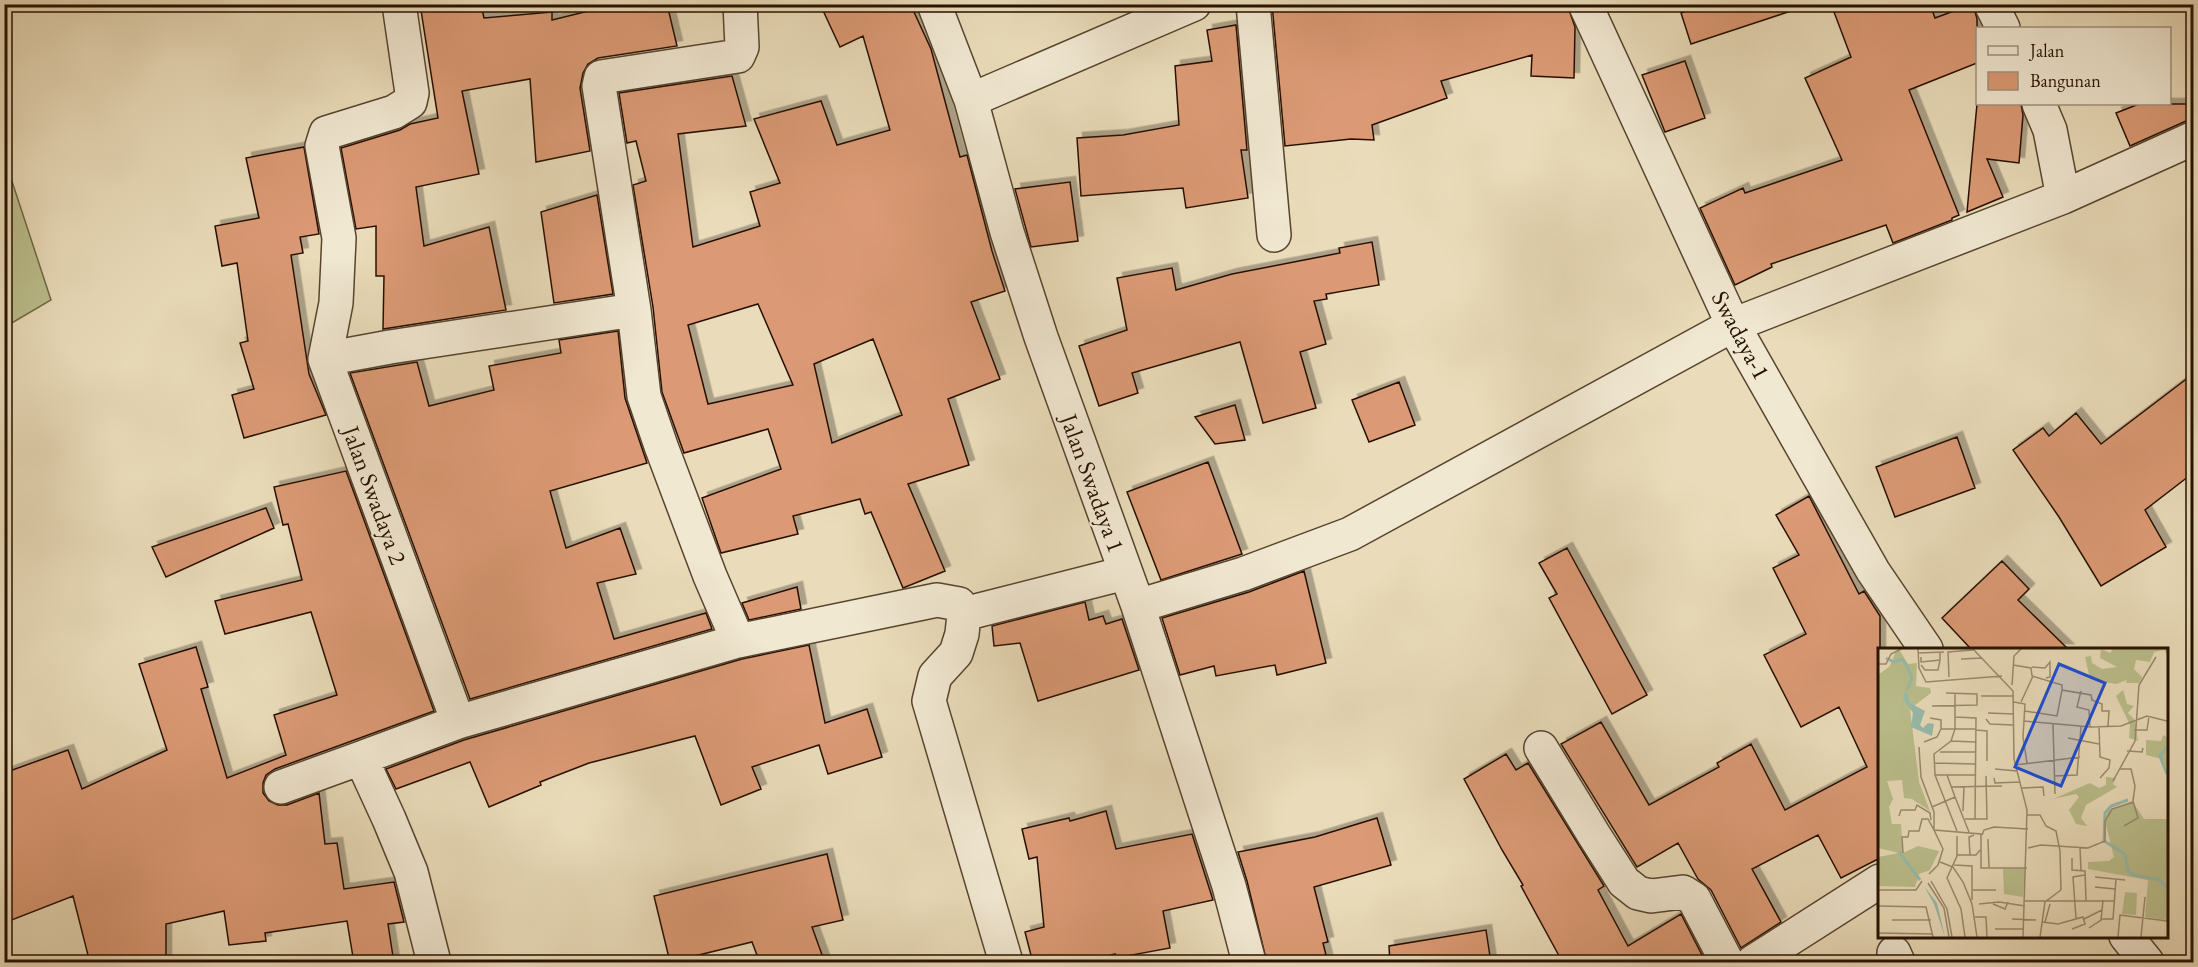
<svg xmlns="http://www.w3.org/2000/svg" width="2198" height="967" font-family="'EB Garamond',serif">
	<defs>
		<filter id="shadow"><feDropShadow dx="5.5" dy="-5.5" stdDeviation="0" flood-color="#0004"/></filter>
	</defs>
	<rect width="100%" height="100%" fill="#eadcba"/>
	<filter id="stains"><feTurbulence type="fractalNoise" baseFrequency=".00333" numOctaves="4"/><feColorMatrix values="0 0 0 0 .2 0 0 0 0 .09 0 0 0 0 .02 0 0 0 .5 -.17"/></filter>
	<radialGradient id="worn" r=".72"><stop offset=".6" stop-color="#630" stop-opacity="0"/><stop offset="1" stop-color="#630" stop-opacity=".3"/></radialGradient>
	<path fill="#bbbf8d" stroke="#706846" stroke-width="1.5" d="M4 157 51 300 5 327H4Z"/>
	<path fill="#db9a74" stroke="#261100" stroke-width="1.5" fill-rule="evenodd" filter="url(#shadow)" d="M420 4H481L484 18 552 12V20L617 4H667L677 46 598 58 588 64 583 73 580 88 590 151 536 162 530 79 462 91 479 174 416 187 424 246 489 227 506 310 383 329 384 276H376V226L356 229 341 148 400 130 410 124 438 118Z
		M820 4H916L917 11 914 12 931 49 960 157 967 155 992 251 1005 291 971 302 1000 379 948 399 969 465 908 484 945 571 903 588 871 512 865 514 860 499 793 516 798 534 721 553 702 498 781 469 768 429 684 453 662 392 653 307 633 185 646 181 636 141 627 143 619 93 732 76 746 126 678 134 693 247 760 226 750 192 780 183 754 119 821 101 837 145 890 130 863 36 840 47ZM758 304 793 385 708 404 688 325ZM873 339 902 415 832 443 814 364Z
		M1272 4H1305L1306 9 1360 4H1567L1575 27 1574 78 1531 76 1532 55 1441 81 1447 98 1372 125 1374 140 1351 139 1285 146Z
		M1705 4H1793L1794 10 1691 44 1681 13Z
		M1831 4H1930L1935 18 1973 4 1977 19V63L1909 90 1959 215 1952 218V220L1893 243 1886 225 1771 264 1772 267 1735 285 1700 208 1743 188 1745 193 1842 160 1805 78 1851 57Z
		M1236 25 1247 150H1241L1248 198 1186 208 1183 188 1081 196 1077 138 1123 135 1179 125 1175 66 1212 61 1207 30Z
		M1685 61 1705 118 1665 132 1642 75Z
		M1977 104H2021L2023 115 2019 163 1987 159 2003 197 1967 212Z
		M2139 104H2186L2193 120 2186 121 2130 146 2116 113Z
		M304 147 319 234 300 237 303 253 291 255 309 374 326 415 244 438 232 395 254 389 240 343 248 341 237 263 222 266 215 226 259 218 246 158Z
		M1070 182 1078 241 1031 247 1015 189Z
		M597 195 613 294 554 303 541 212Z
		M1372 242 1379 285 1326 294 1327 299 1314 301 1326 344 1300 352 1316 408 1263 423 1240 342 1132 373 1138 393 1099 406 1079 346 1127 330 1117 278 1172 268 1176 290 1232 274 1340 253 1339 248Z
		M618 331 625 398 647 463 550 491 566 548 620 528 636 574 597 583 614 639 706 613 712 629 470 699 350 373 417 362 429 406 494 390 489 366 561 353 559 340Z
		M2193 374V473L2145 510 2166 547 2101 586 2059 517 2013 450 2043 428 2049 436 2076 413 2101 444Z
		M1399 382 1415 425 1369 442 1352 400Z
		M1235 405 1245 440 1215 444 1195 417Z
		M1957 437 1975 488 1895 517 1876 467Z
		M1208 462 1242 554 1161 580 1127 492Z
		M346 471 434 711 275 769 266 775 263 783V793L269 801 278 805H287L319 793 325 844 337 843 344 889 394 882 404 922 388 924 394 963H354L347 921 265 933 266 941 229 945 224 911 166 924V963H90L73 896 4 923V773L68 750 82 789 167 750 139 664 196 647 208 687 201 689 227 778 286 755 274 715 337 695 311 612 225 634 215 601 302 580 288 524 283 525 274 487Z
		M1809 496 1859 594 1864 591 1880 616V858L1841 878 1818 835 1752 869 1781 922 1741 948 1711 890 1698 879 1678 843 1637 867 1561 744 1601 722 1649 805 1719 767 1717 763 1751 744 1785 810 1867 767 1839 707 1801 727 1764 655 1806 634 1773 568 1799 555 1776 515Z
		M266 508 274 528 166 577 152 547Z
		M1567 548 1647 695 1612 714 1549 598 1557 594 1539 563Z
		M2002 561 2029 589 2018 600 2068 649H1971L1942 618Z
		M1304 571 1326 663 1277 675 1275 665 1216 676 1214 666 1180 675 1162 618 1249 592Z
		M797 587 801 609 749 620 742 603Z
		M1085 602 1089 620 1103 616 1106 624 1122 619 1139 670 1038 701 1020 643 994 646 992 626Z
		M809 645 825 723 867 709 882 757 828 774 819 745 752 767 761 789 721 805 695 736 589 763 540 782 541 785 489 807 470 762 396 789 386 769 464 740 742 659Z
		M1506 754 1516 770 1528 763 1604 886 1598 890 1628 946 1681 914 1706 963H1563L1521 886 1523 885 1502 850 1464 779Z
		M1106 811 1116 849 1192 834 1213 900 1163 911 1170 948 1116 958 1115 954 1080 963H1033L1025 932 1044 927 1037 857 1029 859 1022 829 1069 818 1070 821Z
		M1377 818 1391 865 1314 887 1328 942 1323 943 1328 963H1267L1247 881 1238 852 1315 837Z
		M827 854 843 920 812 927 825 963H760L752 942 670 962 654 896Z
		M1486 930 1491 963H1390L1389 946Z"/>
	<g fill="none" stroke-linecap="round" stroke-linejoin="round">
		<g stroke="#57442e" stroke-width="36">
			<path id="street" d="M399 4 412 93 410 102 394 112 326 133 322 146 339 238 336 303 325 359 458 722 361 758 389 819 411 872 434 962
				M934 4 971 100 1007 232 1041 337 1138 606 1229 886 1249 962
				M1253 4 1274 235
				M1585 4 1733 325 1873 571 1926 649
				M1991 4 2003 28
				M971 100 1194 4
				M2039 104 2050 130 2063 197
				M634 310 644 396 661 446 710 576 738 641
				M325 359 390 347 634 310 599 86 601 77 738 56 742 47 740 4
				M1138 606 1243 574 1350 534 1733 325 2063 197 2194 138
				M964 614 1125 573
				M458 722 738 641 937 600 959 604 964 614 962 634 956 653 935 676 929 701 1006 962
				M1541 748 1594 835 1624 882 1638 893 1651 896 1683 892 1694 899 1727 962
				M281 787 361 758
				M2126 936 2147 962
				M1894 953 1898 962
				M1753 962 1880 881"/>
		</g>
		<use href="#street" stroke="#f1e8d2" stroke-width="33"/>
	</g>
	<g text-anchor="middle" dominant-baseline="central" stroke-width="4.5" stroke-linejoin="round" paint-order="stroke">
		<g font-size="24" fill="#261100" stroke="#f1e8d2">
			<text transform="translate(1741 335) rotate(62)">Swadaya-1</text>
			<text transform="translate(1093 483) rotate(70)">Jalan Swadaya 1</text>
			<text transform="translate(375 495) rotate(70)">Jalan Swadaya 2</text>
		</g>
	</g>
	<g transform="translate(1878 648)">
		<rect width="290" height="290" fill="#eadcba"/>
		<path d="M223 1 232 5 235 1H289V7L286 2 276 4 272 14 258 12 256 21 264 29 261 35H248L249 32 238 36 212 31 207 9 213 8 214 15 224 21 239 19 222 10ZM18 3H22L30 16 39 15 38 38 52 40 53 45 32 61 41 134 52 163 34 151 26 150 24 132 9 133 15 151 11 159 14 176H23L25 205 40 198 61 203 52 222 41 226 37 239 0 238V209L21 205 0 200V27L12 18ZM245 42 249 56 256 58 250 65 257 72 260 93 251 90 252 77 238 48ZM285 87 289 89V121L284 111 268 107V92L283 93ZM228 129 238 130 235 136 239 139 208 157 203 170 209 178 198 176 191 162 201 149 198 146 175 151 212 135 221 140 228 137ZM254 153 266 171H289V272L267 269 270 232 210 221V214L231 213 236 209 227 173 230 163ZM147 220 145 249 126 246 125 221ZM247 244 259 245 258 267 244 266Z" fill="#bbbf8d"/>
		<path d="M28 42 32 55 47 63 42 77 45 80 50 75 56 76 54 88 33 79 35 65 25 51ZM46 238 59 255 67 289 56 256Z" fill="#98bcad"/>
		<path fill="none" stroke="#98bcad" stroke-width="3" d="M8 10 16 14 24 11 28 16 34 30 29 42M289 99 282 108 289 126M250 152 233 158 227 165 226 193 247 206 250 223 256 227 282 232 289 240M21 204 42 232"/>
		<path fill="none" stroke="#9c8b70" stroke-width="1.5" d="M40 1 41 20 48 34 124 28M95 1 135 43 136 111 149 162 145 289M40 5 66 4M43 9V14L62 12V4M83 11 104 10M0 16H8L13 6 23 1M43 17 47 22H60L62 12M135 17 153 20 154 28 184 37V42L213 47 214 52 224 56V63H231L230 78M154 19 167 20 172 14V29L168 30M71 29 70 4 95 2M134 37 136 8 143 1M203 43 199 59 211 62 212 79M103 48H136M136 54 147 56 145 89 149 115M143 54 155 28M54 58 99 57V46L68 45M147 63 179 68 184 42M110 65 136 66M77 69 98 70 97 171M52 70 63 72V81M108 71 112 76 135 77M146 73 213 79 243 78 269 68 289 73M175 76 177 146M221 78 222 109 232 112 231 120 222 130M98 82 109 83V113M256 82H269L271 68M190 90 221 96M73 93 97 94M46 94 59 89 63 81H98M41 99 43 129 56 164V182L65 201 60 217 51 226M249 103 264 104 265 100M62 104H97M56 115 97 116M137 117 202 109M117 121 139 123M242 121H253L257 138 255 153 260 170 246 178M57 127 56 106 73 93 77 81V45M69 127 77 149M176 128 199 127 203 79M116 130 117 135 142 134M235 133 257 93 261 37 278 9M74 139 124 138M144 140 165 139 166 148M54 159 77 149 91 184M85 163 86 139M149 167H162L168 178 178 183 182 203 183 242 167 254 162 289M21 168 23 162H37L39 157 52 165 53 172M87 171H109L108 128M79 183 57 127H97M104 187 106 182 116 179 150 181M79 188V208L69 230 83 261 87 289M110 191 111 219M150 200 163 197 210 200 227 193V173L234 161 256 154M202 200 203 222M25 205 24 189H30L31 183H41L44 171H50L56 182 103 186V220H149M79 207H98L102 202M92 207 91 189 96 187M194 210V222L207 223 208 253M62 214 75 219 85 234 94 256 99 289M76 217 94 218V252M217 229 247 232M53 233 69 261 74 289M50 235 66 260 71 289M217 239 237 241M0 242H38L44 233M95 242H118M147 253H236M101 256 121 254 147 258M115 256 127 261 130 254M0 258 48 259 55 289M97 269H108L109 289M198 270 195 229 207 227M134 271 158 272M206 271 224 262M223 271H235L238 231M14 272H53M164 274 180 276 205 269 207 276 194 281M167 274 172 256M211 280 223 272 225 252M117 281H145M0 285 55 286M240 289 242 267 289 273M263 289 267 249"/>
		<path fill="#1d4ed8" fill-opacity="0.15" stroke="#1d4ed8" stroke-width="3" d="M181 16 227 35 183 138 137 119Z"/>
		<rect width="290" height="290" fill="none" stroke="#261100" stroke-width="3"/>
	</g>
	<rect width="2198" height="967" fill="none" stroke="#eadcba" stroke-width="24"/>
	<rect x="6" y="6" width="2186" height="955" fill="none" stroke="#261100" stroke-width="3"/>
	<rect x="12" y="12" width="2174" height="943" fill="none" stroke="#261100" stroke-width="1.5"/>
	<rect x="1976" y="27" width="195" height="78" fill="#f1e8d2" stroke="#a0927e" stroke-width="1.5"/>
	<rect x="1988" y="46" width="30" height="9" fill="#f1e8d2" stroke="#a0927e" stroke-width="1.5"/>
	<text x="2030" y="57" font-size="18" fill="#261100">Jalan</text>
	<rect x="1988" y="72" width="30" height="18" fill="#db9a74" stroke="#a0927e" stroke-width="1.5"/>
	<text x="2030" y="87" font-size="18" fill="#261100">Bangunan</text>
	<rect width="100%" height="100%" filter="url(#stains)"/>
	<rect width="100%" height="100%" fill="url(#worn)"/>
</svg>
